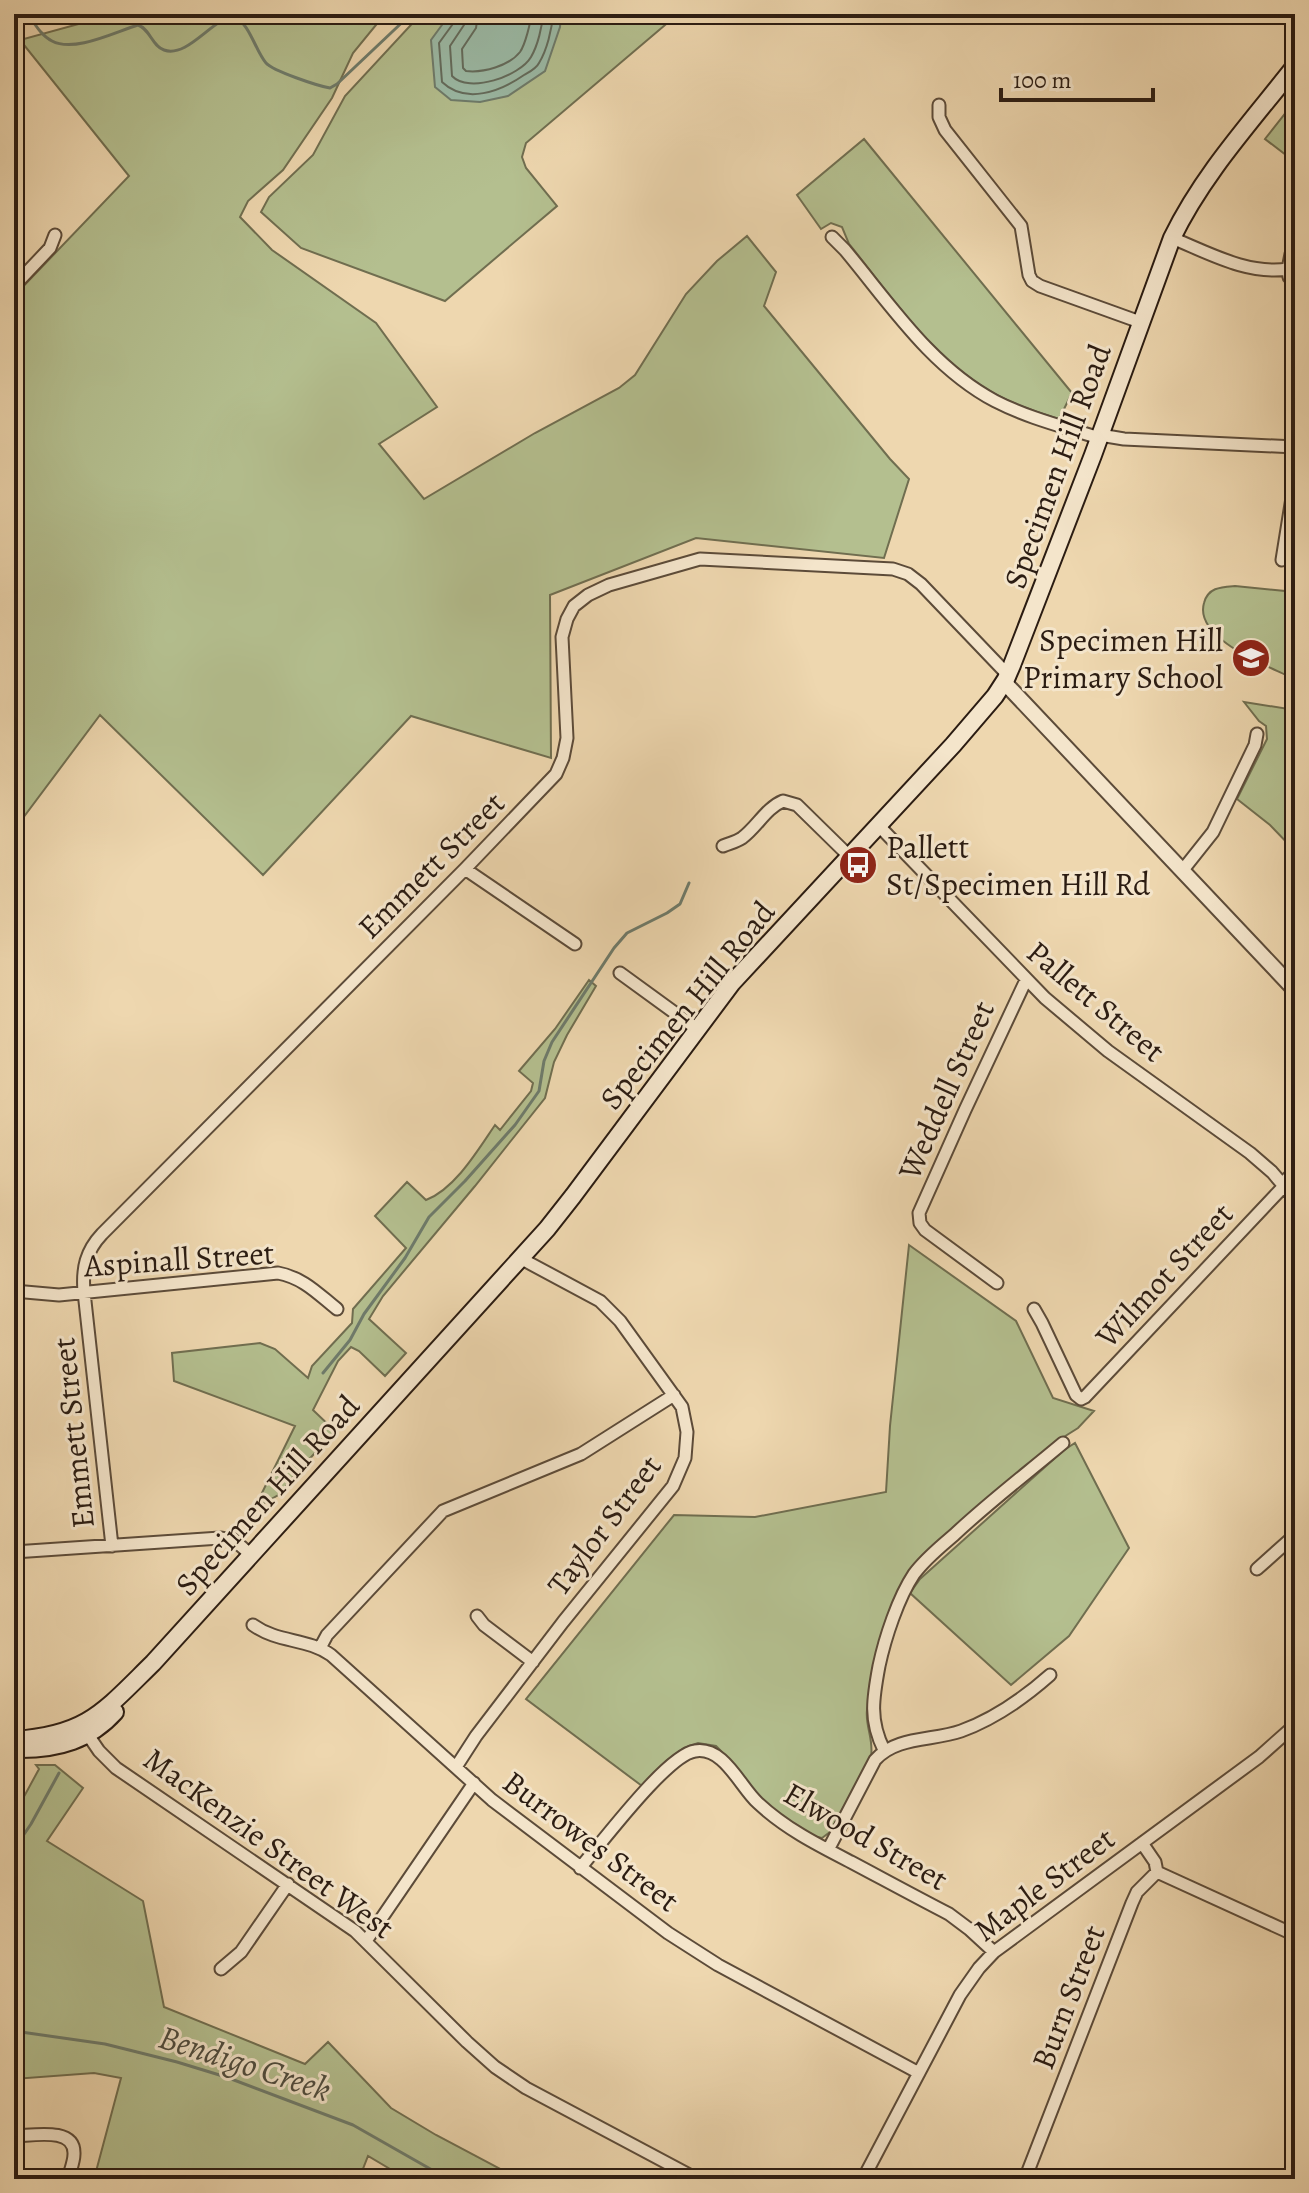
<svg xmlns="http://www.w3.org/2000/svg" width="1309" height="2193" font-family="Alegreya,serif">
	<rect width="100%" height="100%" fill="#eed7af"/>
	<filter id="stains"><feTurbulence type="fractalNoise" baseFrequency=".0025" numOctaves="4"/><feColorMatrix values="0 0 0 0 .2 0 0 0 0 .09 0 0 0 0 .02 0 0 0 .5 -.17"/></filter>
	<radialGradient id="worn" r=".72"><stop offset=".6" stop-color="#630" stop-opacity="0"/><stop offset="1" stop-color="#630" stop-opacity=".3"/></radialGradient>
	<path fill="#b4bf8f" stroke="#706e50" stroke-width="2" d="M115 14H385L353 53 332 98 283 170 248 201 240 217 272 250 376 323 437 407 379 444 424 499 535 433 619 388 635 375 686 294 717 261 747 236 776 272 764 306 890 459 909 479 884 558 696 538 550 595 551 758 411 716 263 875 100 715 14 830V296L129 176 20 40Z
		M421 14H678L526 143 522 157 526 168 557 206 445 301 301 248 261 212 269 197 313 155 345 96Z
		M1295 101V162L1265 139Z
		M864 139 1072 393 1059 419C1037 412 1015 405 995 394 933 360 893 298 849 244L842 227 831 223 821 229 797 195Z
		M1235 586 1295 592V677L1286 675C1263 664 1194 637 1204 603 1208 587 1222 587 1235 586Z
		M1244 702 1295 710V851L1270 825 1237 799 1267 739 1266 726 1259 721Z
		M589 980 596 986 567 1035 554 1062 545 1098 475 1186 383 1296 369 1319 406 1353 385 1376 359 1351 351 1347 338 1361 313 1410 335 1431 293 1477 280 1494 254 1509 295 1426 174 1381 172 1353 260 1343 275 1349 308 1378 312 1366 352 1323 353 1309 406 1248 375 1216 407 1182 426 1200C455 1189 478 1150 495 1125L500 1130 531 1091 533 1083 519 1071 555 1029Z
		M909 1245 1016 1321 1053 1398 1094 1411 1078 1428 1059 1440 925 1553 913 1566 902 1586 867 1710C865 1726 874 1739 871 1757L830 1832 822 1838 813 1836 780 1816 756 1793 731 1761 716 1746 698 1743 684 1748 666 1761 642 1786 526 1699 674 1515 755 1517 886 1492 890 1426Z
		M1075 1443 1129 1548 1069 1636 1011 1685 910 1593 920 1579 1064 1450Z
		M36 1765H55L83 1788 47 1841 143 1901 164 2007 305 2064 328 2042 391 2108 436 2135 519 2179H407L368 2156 359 2179H94L121 2078 94 2073 14 2079V1815L39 1769Z"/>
	<path fill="#9bbaa6" stroke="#6e7b6b" stroke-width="2" d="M450 14H561L560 27 545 71 508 96 480 102 451 100 435 87 431 40Z"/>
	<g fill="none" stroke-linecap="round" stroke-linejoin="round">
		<path stroke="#636b5c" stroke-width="2" d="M456 14 455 21 439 43 442 82C466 105 501 91 524 75 529 72 536 69 539 63 547 50 552 29 553 14
			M466 14 464 25 450 46 452 76C469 94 520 76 531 57 538 45 542 27 543 14
			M478 14 476 28 462 49 463 68 466 71C483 73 509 66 520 52 525 45 531 22 531 14"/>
		<path stroke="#6e7b6b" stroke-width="3" d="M30 17C36 26 42 36 52 41 74 53 115 32 138 25 150 29 152 46 164 50 189 59 216 13 235 18 249 22 256 52 266 63 273 71 318 86 330 88L337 84 411 14
			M323 1373 350 1340 364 1314 405 1258 429 1217 465 1181 515 1125 539 1091 544 1061 552 1042 614 948 627 933 667 913 680 904 689 883
			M14 1849 31 1824 59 1773
			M14 2031 105 2044 177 2062 226 2077 353 2125 448 2179"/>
		<g stroke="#5c4b39" stroke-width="15">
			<path id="minor" d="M939 105V117L945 130 1021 226 1029 275 1032 281 1040 286 1140 322
				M832 237 845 250C890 304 931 367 995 401 1028 418 1065 427 1099 438
				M1172 238C1209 253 1247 275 1288 269
				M1289 277 1288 269 1291 254
				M14 286 50 248 55 235
				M1100 435 1124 439 1295 447
				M1282 560 1295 479
				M878 825 1045 998 1108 1051 1250 1153 1272 1172 1295 1199
				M723 846C730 843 736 842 742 838 757 827 766 808 783 801L797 805 849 856
				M465 869 575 944
				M1182 871 1213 832 1255 745 1257 734
				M620 973 697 1029
				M1282 1184 1295 1171
				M997 1283 925 1230 920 1223 919 1213 965 1110 1026 980
				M14 1291 59 1295 278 1273C304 1278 318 1294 337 1309
				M1034 1309 1042 1323 1076 1395 1081 1399 1085 1397 1284 1186
				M112 1546 84 1292C82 1268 86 1251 102 1234L465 869 556 774 563 758 567 738 562 637 567 619 574 606 588 595 609 585 700 559 893 569 908 574 921 584 1008 675
				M14 1552 220 1538 234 1540 251 1555
				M1257 1569 1295 1535
				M477 1616 484 1625 533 1662
				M253 1625C278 1643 307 1638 331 1655L492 1800 668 1933 718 1965 919 2073
				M320 1648 327 1635 443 1511 581 1454 674 1395
				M84 1729 99 1751 116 1768 355 1931 467 2042 495 2067 526 2088 697 2179
				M884 1750C869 1720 873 1698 879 1666 885 1638 898 1598 914 1574 925 1559 940 1547 954 1535 988 1503 1026 1474 1063 1443
				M456 1767 476 1736 563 1622 673 1486 685 1458 687 1432 682 1407 620 1321 600 1301 520 1258
				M828 1850 875 1760C896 1736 933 1741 961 1731 994 1719 1024 1698 1050 1675
				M580 1868C601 1844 667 1755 695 1751 724 1746 740 1787 758 1803 786 1829 818 1845 851 1862 883 1879 916 1897 949 1914L969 1929 994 1952
				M1157 1872 1295 1935
				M366 1941 474 1783
				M221 1969 241 1952 288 1884
				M14 2136C31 2136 75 2126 74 2154 74 2162 70 2171 68 2179
				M863 2179 960 1995 979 1968 994 1952 1259 1757 1295 1725
				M1025 2179 1132 1903 1137 1892 1157 1872 1155 1862 1142 1843
				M1289 2179 1295 2164"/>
		</g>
		<g stroke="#5c4b39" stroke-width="18">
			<path id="tertiary" d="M1004 682 1295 990"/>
		</g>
		<g stroke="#2b1c12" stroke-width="20">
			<path id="secondary" d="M14 1740C87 1735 103 1712 153 1663L547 1229 573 1196 732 983 953 745 995 696 1006 679 1012 665 1093 455 1172 238C1203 174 1251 122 1295 66
				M21 1749C58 1749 90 1740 115 1712"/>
		</g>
		<use href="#minor" stroke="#f4e5cb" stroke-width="11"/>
		<use href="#tertiary" stroke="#f4e5cb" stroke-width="14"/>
		<use href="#secondary" stroke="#f4e5cb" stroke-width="16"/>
	</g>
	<defs>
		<g id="school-disc" transform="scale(2)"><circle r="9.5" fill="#8f2418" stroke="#f4e5cb"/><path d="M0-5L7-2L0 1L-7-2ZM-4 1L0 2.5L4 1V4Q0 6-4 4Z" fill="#fff"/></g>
		<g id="bus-disc" transform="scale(2)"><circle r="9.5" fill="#8f2418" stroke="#f4e5cb"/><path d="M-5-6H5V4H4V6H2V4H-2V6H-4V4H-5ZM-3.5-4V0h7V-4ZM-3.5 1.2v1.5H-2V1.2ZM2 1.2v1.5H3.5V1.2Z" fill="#fff"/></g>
	</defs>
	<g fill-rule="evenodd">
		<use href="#school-disc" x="1251" y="658"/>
		<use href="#bus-disc" x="858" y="865"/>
	</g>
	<g text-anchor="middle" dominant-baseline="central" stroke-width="6" stroke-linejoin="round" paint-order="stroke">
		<g font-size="32" fill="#2b1c12" stroke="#f4e5cb">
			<text transform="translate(1057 466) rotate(-70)">Specimen Hill Road</text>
			<text transform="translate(431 865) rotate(-45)">Emmett Street</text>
			<text transform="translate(1096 1001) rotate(40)">Pallett Street</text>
			<text transform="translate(687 1005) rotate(-51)">Specimen Hill Road</text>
			<text transform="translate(946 1090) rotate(-66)">Weddell Street</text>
			<text transform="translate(179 1259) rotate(-4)">Aspinall Street</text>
			<text transform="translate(1164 1275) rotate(-47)">Wilmot Street</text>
			<text transform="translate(73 1433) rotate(-96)">Emmett Street</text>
			<text transform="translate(267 1495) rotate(-48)">Specimen Hill Road</text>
			<text transform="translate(604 1525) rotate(-53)">Taylor Street</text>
			<text transform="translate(866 1836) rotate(30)">Elwood Street</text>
			<text transform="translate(591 1841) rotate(37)">Burrowes Street</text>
			<text transform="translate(269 1843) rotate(36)">MacKenzie Street West</text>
			<text transform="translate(1044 1884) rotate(-37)">Maple Street</text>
			<text transform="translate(1068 1997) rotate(-69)">Burn Street</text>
		</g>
		<g font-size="32" fill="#2b1c12" stroke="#f4e5cb" text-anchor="end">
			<text x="1223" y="640">Specimen Hill<tspan x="1223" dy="37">Primary School</tspan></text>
			<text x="886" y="847" text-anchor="start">Pallett<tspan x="886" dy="37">St/Specimen Hill Rd</tspan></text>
		</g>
		<g font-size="34" font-style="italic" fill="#4d4b3e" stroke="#f4e5cb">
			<text transform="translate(245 2063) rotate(18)">Bendigo Creek</text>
		</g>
	</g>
	<rect width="1309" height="2193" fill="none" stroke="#eed7af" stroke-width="48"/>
	<rect x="16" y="16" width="1277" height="2161" fill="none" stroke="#2b1c12" stroke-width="4"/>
	<rect x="24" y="24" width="1261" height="2145" fill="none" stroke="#2b1c12" stroke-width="2"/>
	<path d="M1001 88v12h152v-12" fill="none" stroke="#2b1c12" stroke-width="4"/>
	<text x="1013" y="88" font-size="24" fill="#2b1c12" stroke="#f4e5cb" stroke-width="6" paint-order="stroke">100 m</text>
	<rect width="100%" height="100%" filter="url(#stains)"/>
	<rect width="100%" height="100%" fill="url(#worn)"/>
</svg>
